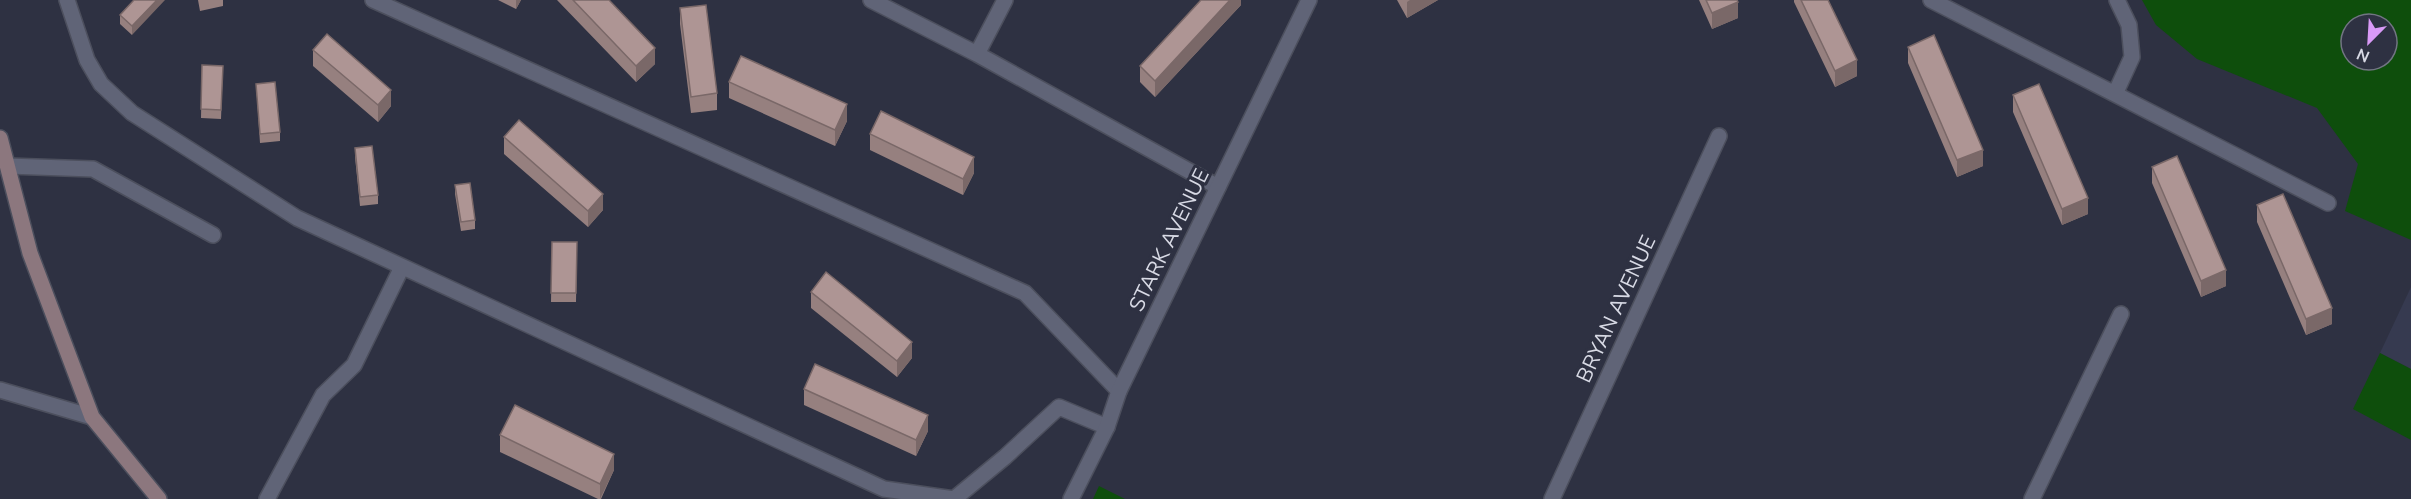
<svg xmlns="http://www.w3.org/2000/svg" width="2411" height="499" font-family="'Nunito Sans',sans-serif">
	<rect width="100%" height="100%" fill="#2e3142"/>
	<path fill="#363a50" d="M2411 287V369L2380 353Z"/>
	<path fill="#0e4e0c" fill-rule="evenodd" d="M2142 0H2411V240L2345 211 2358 164 2317 108 2197 59 2156 25ZM2351 24H2387V60H2351Z
		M2380 353 2411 369V440L2353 409Z
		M1099 486 1125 499H1093Z"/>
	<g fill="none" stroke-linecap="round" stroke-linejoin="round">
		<g stroke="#4c4f5d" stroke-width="18">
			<path id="service" d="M67 0 87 60 101 84 132 113 297 218 884 489 954 499 1005 457 1059 407 1107 427
				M373 0 1025 293 1119 391
				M871 0 977 54 1218 187
				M1931 0 2328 203
				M977 54 1005 0
				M2115 94 2132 57 2129 25 2117 0
				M8 166 93 169 213 235
				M267 499 323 395 354 365 402 267"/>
		</g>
		<g stroke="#4c4f5d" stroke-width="18">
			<path id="minor" d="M0 390 92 417
				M1071 499 1107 427 1119 391 1309 0
				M1552 499 1719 136
				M2032 499 2121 314"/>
		</g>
		<g stroke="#4c4f5d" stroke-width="18">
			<path id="secondary" d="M0 138 30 253 92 417 159 499"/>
		</g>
		<use href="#service" stroke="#606477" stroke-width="15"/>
		<use href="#minor" stroke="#606477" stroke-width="15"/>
		<use href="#secondary" stroke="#8c777e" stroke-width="15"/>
	</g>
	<path fill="#96807f" d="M134 0 132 35 120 24V15Z
		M198 0H223V6L200 11Z
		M498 0H521L516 9Z
		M557 0H609L655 64 636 82Z
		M1241 0V5L1155 97 1140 82V66Z
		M1397 0H1438L1407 18Z
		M1699 0H1737L1738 18 1712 29Z
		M1794 0H1828L1857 76 1835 87 1794 2Z
		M680 8 717 93V110L691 113 680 24Z
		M1908 47 1983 166 1957 177 1908 63Z
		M313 50 391 106 378 122 313 66Z
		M202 65 223 66 221 119 201 118Z
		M729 82 847 121 835 146 729 98Z
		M256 84 280 132V141L260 143Z
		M2013 95 2088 214 2062 225 2013 112Z
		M870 134 974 173 963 195 870 150Z
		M504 137 603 210 588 227 504 154Z
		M355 148 378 195V204L360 206 355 157Z
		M2152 167 2226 286 2201 297 2152 183Z
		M455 185 475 220V229L461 231 455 194Z
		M2257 205 2332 324 2306 335 2257 222Z
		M552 242H577L576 302H551Z
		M811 292 912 358 897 377 811 308Z
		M804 389 928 431 916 456 804 405Z
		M500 435 614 470 601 499H598L500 452Z"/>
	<path fill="#7a6868" d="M157 0H165L132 35V26Z
		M516 0H521L516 9Z
		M1230 0H1241V5L1155 97V81Z
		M1410 0H1438L1407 18V2Z
		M1738 2V18L1712 29V13Z
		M655 48V64L636 82V66Z
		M1857 60V76L1835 87V71Z
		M391 90V106L378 122V105Z
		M847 104V121L835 146V130Z
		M1983 150V166L1957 177V160Z
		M974 157V173L963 195V179Z
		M603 194V210L588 227V211Z
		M2088 198V214L2062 225V209Z
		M2226 270V286L2201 297V281Z
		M2332 308V324L2306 335V319Z
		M912 342V358L897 377V361Z
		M928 415V431L916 456V440Z
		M614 454V470L600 499V484Z"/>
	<path fill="#ae9594" stroke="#7a6868" stroke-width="1.5" d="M134 0H157L132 26 120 15Z
		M573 0H609L655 48 636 66Z
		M1201 0H1230L1155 81 1140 66Z
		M1706 0H1737L1738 2 1712 13Z
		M1801 0H1828L1857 60 1835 71Z
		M706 5 717 93 691 97 680 8Z
		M327 34 391 90 378 105 313 50Z
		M1934 35 1983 150 1957 160 1908 47Z
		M741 56 847 104 835 130 729 82Z
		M202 65 223 66 221 110 201 109Z
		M275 82 280 132 260 134 256 84Z
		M2039 84 2088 198 2062 209 2013 95Z
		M881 111 974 157 963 179 870 134Z
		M519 120 603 194 588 211 504 137Z
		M372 146 378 195 360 197 355 148Z
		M2177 156 2226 270 2201 281 2152 167Z
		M470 183 475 220 461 222 455 185Z
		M2283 194 2332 308 2306 319 2257 205Z
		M552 242H577L576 293H551Z
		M826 272 912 342 897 361 811 292Z
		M815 364 928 415 916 440 804 389Z
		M515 405 614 454 600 484 500 435Z"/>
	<g text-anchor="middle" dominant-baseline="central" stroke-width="6" stroke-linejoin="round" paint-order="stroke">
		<g font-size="21" fill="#d8dae5" stroke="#2e3142">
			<text transform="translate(1169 240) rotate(-64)">STARK AVENUE</text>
			<text transform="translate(1616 309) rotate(-65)">BRYAN AVENUE</text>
		</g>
	</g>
	<g transform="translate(2369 42) rotate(204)"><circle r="28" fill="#2e3142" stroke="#727583" stroke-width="1.5"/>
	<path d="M0-4.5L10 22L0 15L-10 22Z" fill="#d99af7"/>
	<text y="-9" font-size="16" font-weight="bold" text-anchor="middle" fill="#d8dae5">N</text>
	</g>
</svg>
